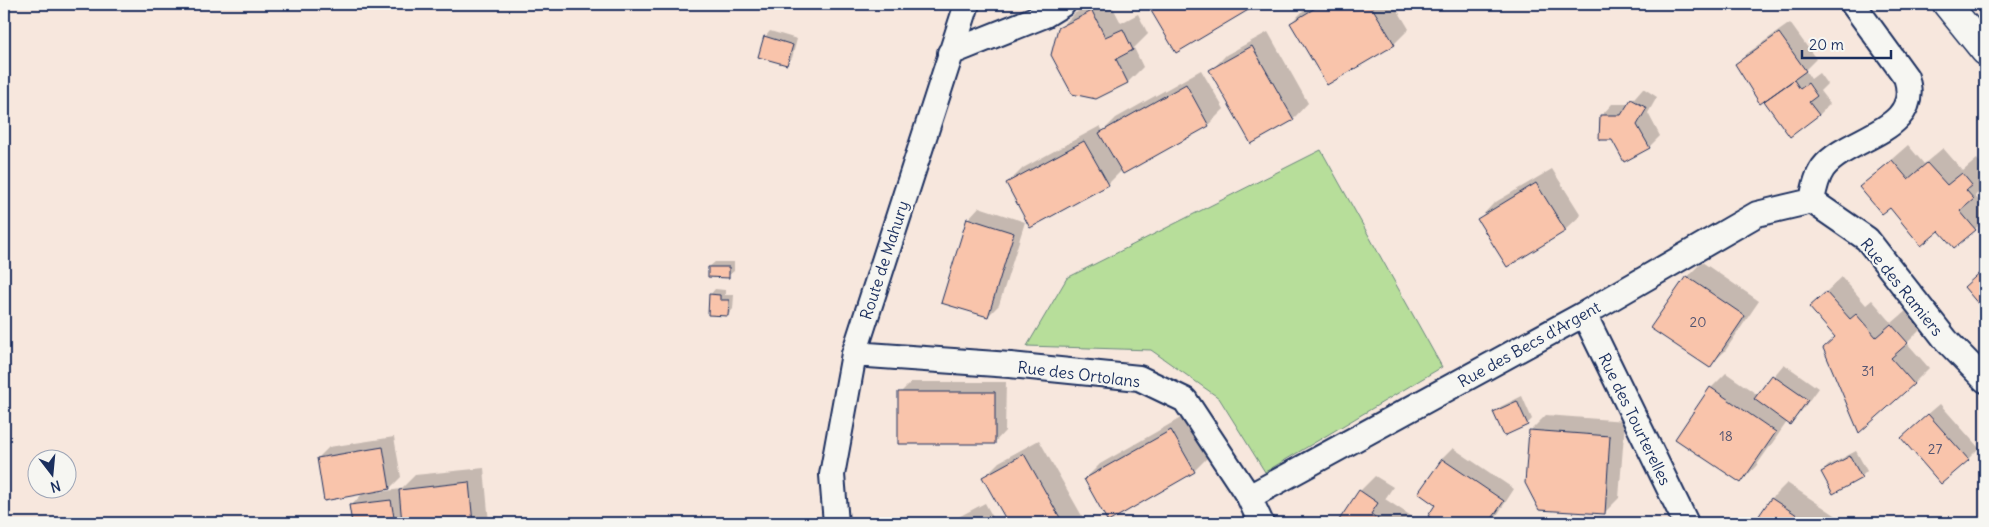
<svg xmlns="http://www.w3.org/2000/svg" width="1989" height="527" font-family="Delius,sans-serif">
	<rect width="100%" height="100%" fill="#f7e7dd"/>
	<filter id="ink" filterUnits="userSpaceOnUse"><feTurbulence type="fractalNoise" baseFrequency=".02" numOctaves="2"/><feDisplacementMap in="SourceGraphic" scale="10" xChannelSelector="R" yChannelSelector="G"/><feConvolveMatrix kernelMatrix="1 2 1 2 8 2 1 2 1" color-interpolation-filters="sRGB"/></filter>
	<g filter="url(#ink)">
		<path fill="#b7de9a" stroke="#69867c" d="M1321 150 1442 367 1265 472 1219 398 1151 350 1027 346 1067 278Z"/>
		<path fill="#0003" d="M1094 4H1111L1121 23 1138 14 1148 34 1134 48 1143 67 1128 82 1059 29 1075 13Z
			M1148 4H1255L1177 51Z
			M1313 4H1394L1409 29 1394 44 1291 23 1306 8Z
			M1790 23 1816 59 1805 70 1811 79 1819 73 1827 84 1820 91 1830 104 1819 115 1790 135 1737 64 1748 53Z
			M770 31 797 39 792 58 787 63 765 37Z
			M1268 32 1308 103 1293 119 1211 71 1226 55Z
			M1201 70 1224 109 1208 125 1123 172 1122 170 1108 184H1007L1023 168 1100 126 1103 131 1116 118Z
			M1643 88 1657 97 1648 113 1660 136 1649 147 1601 116 1612 104H1629Z
			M1908 145 1924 164 1943 148 1963 171 1977 159 1985 168 1981 174 1985 180V186L1975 196 1985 208V219L1975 229H1940L1890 206 1860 187Z
			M1552 169 1581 215 1565 230 1479 219 1494 203Z
			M979 207 1025 222 999 305 988 316 968 219Z
			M715 262H734V271L728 276 709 267Z
			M1702 262 1759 301 1725 351 1709 366 1687 277Z
			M1842 277 1866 305 1872 300 1892 323 1907 310 1923 327 1907 343 1929 368 1913 384 1836 337 1810 307Z
			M715 289 725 290V295H734L733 309 728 315 710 295Z
			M1784 364 1818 388 1800 413 1790 424 1787 422 1756 466 1741 482 1711 388 1726 373 1758 395Z
			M911 382H1006L1005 431 994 443 900 393Z
			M1522 396 1532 419 1527 424 1495 412 1500 407Z
			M1940 404 1979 448 1968 459 1913 427Z
			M1186 415 1209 456 1194 471 1085 479 1100 464Z
			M1546 415 1625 421 1619 498 1604 513 1531 430Z
			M394 437 401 477 390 488 379 490V492L401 489 415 475 484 468 489 523H353L351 506 363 493 318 458 329 447Z
			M1039 440 1086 523H1010L984 477 999 462Z
			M1453 448 1514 489 1492 523H1442L1430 515 1437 505 1442 459Z
			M1856 451 1867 471 1861 477 1833 492 1822 472 1828 466Z
			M1375 476 1393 487 1385 499 1422 523H1338L1360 491Z
			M1787 483 1847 523H1755L1772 498Z
			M985 503 996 523H947Z"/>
		<path fill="#f9c4ab" stroke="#1b2f5e" d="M1147 4H1254L1255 6 1176 53Z
			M1322 4H1370L1395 45 1327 85 1290 23Z
			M1092 11 1105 37 1123 29 1133 50 1116 59 1128 83 1096 99 1072 94 1051 55 1058 28Z
			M1779 33 1806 71 1760 104 1735 64Z
			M764 36 793 45 787 65 758 57Z
			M1252 46 1294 120 1251 144 1209 70Z
			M1794 80 1800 89 1808 83 1817 96 1809 102 1819 115 1790 137 1764 101Z
			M1186 84 1209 126 1123 174 1099 133Z
			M1631 99 1647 108 1637 125 1650 148 1624 162 1612 140H1599L1600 115H1621Z
			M1084 141 1109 185 1030 228 1006 183Z
			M1892 160 1908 179 1927 163 1947 185 1962 173 1972 185 1966 190 1974 199 1960 211 1976 230 1954 248 1939 231 1921 246 1890 208 1882 214 1859 187Z
			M1536 183 1566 231 1507 267 1477 219Z
			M967 218 1014 233 988 317 941 303Z
			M708 267H729V278L708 277Z
			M1985 268V312L1964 287Z
			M1686 276 1745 316 1710 368 1650 328Z
			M1826 292 1850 319 1856 314 1876 337 1891 324 1908 343 1891 358 1914 384 1859 433 1823 348 1835 337 1809 307Z
			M709 294 720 295V300H729L728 316 708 315Z
			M1772 375 1808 400 1790 425 1754 399Z
			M1710 387 1776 432 1741 483 1675 439Z
			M898 392H995V444H898Z
			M1517 401 1528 425 1504 436 1493 412Z
			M1928 414 1969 460 1941 484 1901 438Z
			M1171 430 1195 472 1108 522 1084 479Z
			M1529 430 1610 436 1605 514 1539 510 1525 483Z
			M383 447 390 489 324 501 317 458Z
			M1024 454 1063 523H1008L982 477Z
			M1850 456 1862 478 1833 494 1821 472Z
			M1442 459 1504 501 1489 523H1440L1428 516 1435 505 1418 493Z
			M469 482 473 523H402L399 490Z
			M1359 490 1378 503 1371 514 1384 523H1337Z
			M1771 498 1809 523H1754Z
			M391 500 395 523H352L349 505Z"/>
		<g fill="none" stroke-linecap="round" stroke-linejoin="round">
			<g stroke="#1b2f5e" stroke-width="28">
				<path id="minor" d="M950 53 1045 15 1063 4
					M1812 201C1814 190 1816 178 1823 168 1847 136 1924 132 1906 77L1853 4
					M1812 201 1867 239 1946 340 1985 380
					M1584 314 1686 523
					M854 354 1010 365 1139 378 1185 400 1249 497 1261 523
					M1249 497 1584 314 1757 214 1812 201
					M836 523 832 475 854 354 967 4"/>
			</g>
			<g stroke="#1b2f5e" stroke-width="31">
				<path id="tertiary" d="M1947 4 1985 51"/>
			</g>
			<use href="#minor" stroke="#f6f6f2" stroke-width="24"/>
			<use href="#tertiary" stroke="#f6f6f2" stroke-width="28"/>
		</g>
	</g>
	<g text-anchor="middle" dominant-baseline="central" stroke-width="4.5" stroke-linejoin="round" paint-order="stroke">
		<g font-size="14" fill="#525471">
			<text x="1698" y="322">20</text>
			<text x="1868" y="371">31</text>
			<text x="1726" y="436">18</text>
			<text x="1935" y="449">27</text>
		</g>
		<g font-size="16" fill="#1b2f5e" stroke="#f6f6f2">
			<text transform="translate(884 260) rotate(-72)">Route de Mahury</text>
			<text transform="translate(1902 287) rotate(51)">Rue des Ramiers</text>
			<text transform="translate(1529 344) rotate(-29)">Rue des Becs d'Argent</text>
			<text transform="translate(1079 374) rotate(7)">Rue des Ortolans</text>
			<text transform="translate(1635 419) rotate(64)">Rue des Tourterelles</text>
		</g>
	</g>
	<rect width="1989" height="527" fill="none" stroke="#f6f6f2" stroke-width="20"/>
	<rect x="10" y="10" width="1969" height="507" fill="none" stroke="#1b2f5e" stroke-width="2" filter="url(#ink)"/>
	<g transform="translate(52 474) rotate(164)"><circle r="24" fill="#f6f6f2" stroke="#9ea6b7"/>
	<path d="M0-4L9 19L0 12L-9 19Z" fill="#1b2f5e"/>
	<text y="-8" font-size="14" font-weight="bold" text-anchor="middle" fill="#1b2f5e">N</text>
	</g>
	<path d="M1802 50v8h89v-8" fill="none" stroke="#1b2f5e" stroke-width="2.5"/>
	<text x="1809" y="50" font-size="15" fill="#1b2f5e" stroke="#f6f6f2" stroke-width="4" paint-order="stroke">20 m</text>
</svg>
